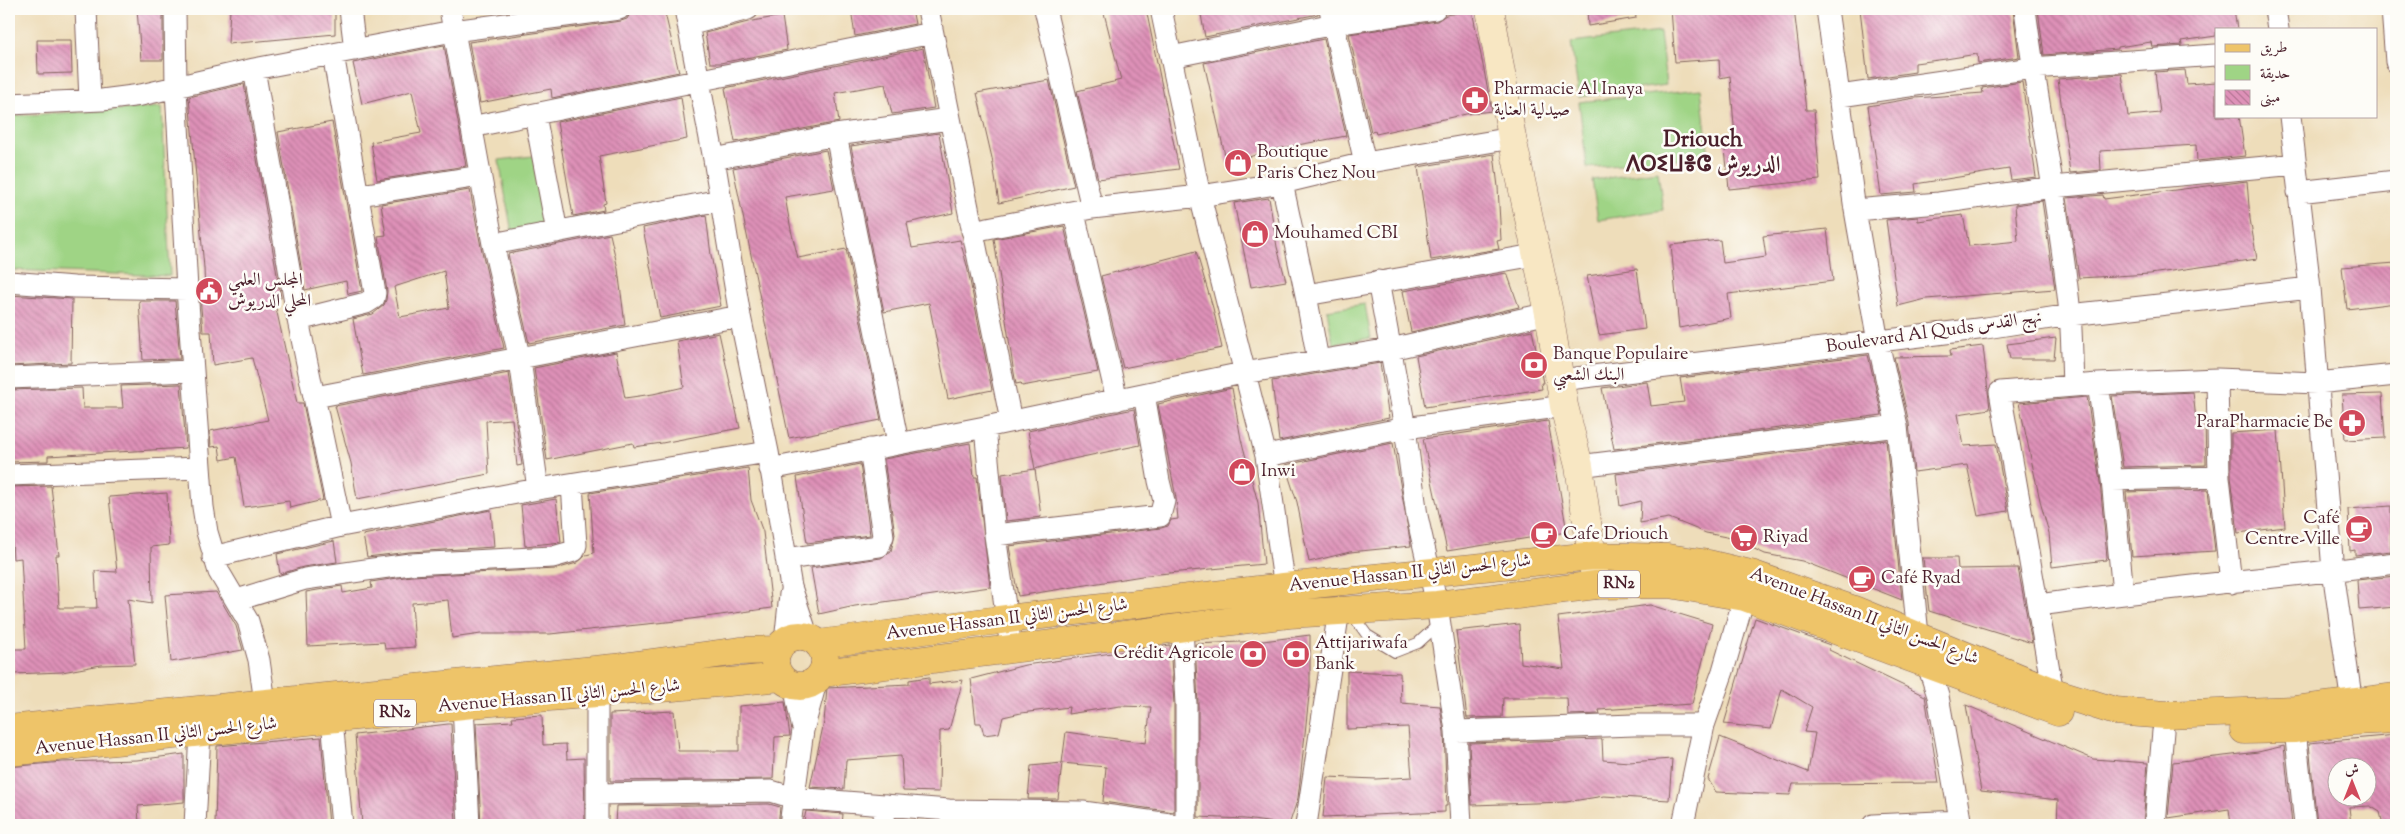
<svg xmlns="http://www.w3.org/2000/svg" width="2405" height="834" font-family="'Sorts Mill Goudy',Amiri,'Noto Sans Tifinagh',serif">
	<defs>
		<pattern id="building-back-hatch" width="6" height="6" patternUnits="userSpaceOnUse" patternTransform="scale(1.25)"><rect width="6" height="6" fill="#de91b8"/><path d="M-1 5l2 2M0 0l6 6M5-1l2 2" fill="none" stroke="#b67696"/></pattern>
	</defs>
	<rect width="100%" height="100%" fill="#fdfcf7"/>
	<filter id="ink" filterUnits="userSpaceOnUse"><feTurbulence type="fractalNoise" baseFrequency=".02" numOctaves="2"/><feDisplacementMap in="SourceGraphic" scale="10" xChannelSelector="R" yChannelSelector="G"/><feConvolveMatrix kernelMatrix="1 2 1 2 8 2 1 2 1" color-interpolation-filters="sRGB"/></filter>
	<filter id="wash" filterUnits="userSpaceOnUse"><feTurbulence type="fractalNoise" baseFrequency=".0096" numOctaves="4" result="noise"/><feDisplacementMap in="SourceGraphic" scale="20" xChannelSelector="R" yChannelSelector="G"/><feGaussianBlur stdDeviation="1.12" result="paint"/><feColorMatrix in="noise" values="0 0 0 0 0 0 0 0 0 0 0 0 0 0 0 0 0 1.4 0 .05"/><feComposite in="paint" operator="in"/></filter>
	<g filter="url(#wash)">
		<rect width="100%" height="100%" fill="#eeddba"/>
		<path fill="#9fd485" stroke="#747a58" d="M1660 32 1666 85 1579 97 1571 42Z
			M1701 89 1709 157 1587 168 1579 102Z
			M162 107 170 276 9 270V116Z
			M533 156 548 226 512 233 499 160Z
			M1658 171 1663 210 1598 220 1592 180Z
			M1365 304 1371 338 1333 344 1327 310Z"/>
		<g id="blocks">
			<path fill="url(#building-back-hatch)" fill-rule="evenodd" d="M137 9H163V60H141Z
				M230 9H335V34L228 44Z
				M656 9H664L679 72 552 98 551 89 480 103 469 42 621 21 627 19 631 12Z
				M851 9H912L915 24 855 36Z
				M1103 9H1146L1179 169 1098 179 1077 91 1121 80Z
				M1200 9H1318V14L1205 37Z
				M1587 9H1635L1636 18 1588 26Z
				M1671 9H1794L1806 110H1814L1820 180 1729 189 1724 139 1735 138 1730 76 1720 78 1719 59 1675 62Z
				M1860 9H2013L2019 57 1978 63 1977 54 1946 59 1915 63V72L1868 79Z
				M2038 9H2234L2237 29H2216V36L2181 41 2182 45 2152 47 2151 42 2118 47V49L2044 55Z
				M1472 10 1492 111 1466 114 1376 134 1375 131 1371 132 1349 34 1437 21 1446 15Z
				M782 16 787 50 720 63H710L705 33 752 21Z
				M1324 39 1346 136 1271 150 1227 164 1204 63Z
				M37 40H71L72 73 38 74Z
				M444 45 466 166 377 180 371 142 421 133 412 91 362 104 353 63Z
				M923 48 934 108 892 114 885 84 835 93 839 122 735 142 725 88Z
				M2185 70 2187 84 2216 82V116H2239L2245 156 2197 161 2196 145 2100 151 2101 170 2070 173 2058 79 2122 74 2128 116 2160 113 2155 72Z
				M1049 80 1074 186 999 203 992 158 977 93Z
				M2022 82 2036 177 2011 180 2009 169 1915 184 1916 192 1881 195 1868 106 1915 98 1983 93 1982 88Z
				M244 84 281 298 274 299 297 403H303L323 500 290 508 289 501 244 507 236 457 221 460 219 446 211 447 210 431 268 420 252 358 213 365 211 332H203L200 295H205L204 268 189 97Z
				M681 97 687 139 599 156 606 203 603 204 604 210 573 216 557 122Z
				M332 122 362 291 348 294 346 281 305 290 278 132Z
				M939 133 953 213 907 223 912 248 960 240 967 266 992 390 948 399 929 303 884 312 851 146Z
				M826 150 834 189 785 197 791 230 798 258 846 249 881 420 789 438 733 168Z
				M1494 154 1498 187 1501 240 1497 241 1499 249 1431 260 1418 167Z
				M2247 181 2250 219 2257 259 2150 274 2079 278 2067 198 2103 195 2104 199Z
				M470 190 481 247 504 348 363 375 353 319 373 314 384 305 386 300 387 291 378 236 386 235 381 204ZM444 271 449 308 400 317 394 287Z
				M1269 198 1277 247 1286 281 1251 287 1234 203Z
				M2042 201 2055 289 1926 299 1898 306 1886 220 1918 217V221L1963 215 1969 246 2018 241 2015 205Z
				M706 215 711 255 721 306 660 318 643 228Z
				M1064 226 1098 372 1022 386 1021 383 1016 384 1013 367 994 239Z
				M1827 229 1833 281 1728 294 1731 318 1679 328 1671 245 1720 240 1723 263 1766 257 1763 236Z
				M610 234 618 269 625 325 529 343 508 254Z
				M1196 251 1213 308 1222 348 1123 368 1101 276Z
				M2396 263V303L2347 309 2342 267Z
				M1637 269 1645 329 1599 335 1587 276Z
				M1507 273 1519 307 1411 332 1403 291Z
				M9 295 72 299 71 363 9 366Z
				M139 301H175L180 359 143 360Z
				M1532 330 1543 383H1541L1542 389 1425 407 1416 356Z
				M719 333 740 428 662 443 634 447 633 443 547 460 534 368 616 352 625 398 653 394 684 387 677 341Z
				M2056 338 2054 359H2010L2007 344Z
				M1983 346 1990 409 1958 414 1964 446 1996 444 2008 511 1978 516 1967 465 1914 472 1909 423 1894 357 1951 356 1950 350Z
				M1868 355 1882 415 1614 449 1602 388 1647 382 1651 406 1684 402 1680 378Z
				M1380 363 1389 418 1279 441 1272 381Z
				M509 373 522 465 517 466 512 419 486 421 489 474 357 499 351 463 335 406Z
				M181 384 186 448 48 456V461L9 462V390L82 388 83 408H123L121 386Z
				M1232 388 1241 439 1258 503 1264 564 1148 575 1018 596 1009 546 1161 528 1168 526 1171 520 1178 519 1176 498 1158 404Z
				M2193 392 2196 420 2205 421 2206 465 2123 467 2112 396Z
				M2382 394 2385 438 2345 440 2342 395Z
				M2087 397 2100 482 2107 557 2106 560 2052 567 2049 533 2041 505 2019 403Z
				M1134 409 1140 445 1063 461 1035 469 1028 431Z
				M1548 421 1567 532 1447 551 1423 439Z
				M2278 430 2285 527 2238 533 2231 476V433Z
				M1886 440 1902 600 1802 561 1765 554 1731 538 1706 533 1669 518 1640 523 1641 501 1620 506 1616 474Z
				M970 443 974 477H977L990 587 855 606 819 614 811 568 881 558 891 551 895 534 884 459Z
				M1393 443 1411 546 1350 552 1309 562 1297 502 1285 465Z
				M860 464 870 535 807 543 797 477Z
				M748 468 751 500 763 532 772 608 676 621 550 634H481L452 638 448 600 412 603 415 647 385 649 384 642 308 646 306 592 342 586 343 593 372 588 371 582 411 576 556 569 577 563 586 555 594 553 590 493Z
				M1035 469 1041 517 1006 521 1002 474Z
				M51 486 59 555H56L59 608H97L95 571 117 572 109 497 167 493 169 545 151 547 152 603 128 599 135 664 101 665 62 672 14 674 12 649H26L21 558 13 559 9 487Z
				M2208 490 2215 551 2132 556 2126 492Z
				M556 499 561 542 525 546 521 505Z
				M2391 506V551L2355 555V550L2350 551 2348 509Z
				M491 510 494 547 409 552 367 557 363 535Z
				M334 541 337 562 303 567 280 574 277 554Z
				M1923 558H1957L1958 569 2018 568 2032 643 1929 611Z
				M2396 576V607L2359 610 2357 580Z
				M216 592 236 626 243 650 171 662 165 595Z
				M1650 605 1712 624 1692 704 1599 710 1600 714 1568 715 1567 698H1503L1502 717 1467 718 1456 631 1519 624 1521 663 1564 669 1558 617Z
				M1755 618 1830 645 1829 650 1925 696 1939 783 1793 784 1790 795 1716 792 1708 779 1720 737 1808 772 1815 733 1804 732 1812 707 1782 689 1771 729 1724 724Z
				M1310 635V686L1301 772 1298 798 1289 825 1245 819 1198 817V704L1195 644 1263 641Z
				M1170 645 1174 704V812L1103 802 1106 767 1062 763 1066 732 1146 743 1151 707 1120 706 1068 714 1069 707 1021 713 1003 717 999 733 984 735 981 723H976L971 679 1025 665Z
				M1347 671 1400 673 1401 703 1440 706 1444 732 1447 806H1445V812L1323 817 1327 777 1376 779 1412 777 1408 727 1347 729Z
				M929 677V684L963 680 949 730 940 731 939 792 903 791 901 756 846 760 844 789 810 787 824 722 827 688 909 684V680Z
				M785 702 790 736 775 737 773 779 610 781V714L674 711 678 751H739V706Z
				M1966 705 2093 759 2148 763 2143 825H2057L2058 800 1981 791Z
				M542 715 543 745 566 744 567 759 584 758 585 825H481L476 723 513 721 512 717Z
				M448 724H451L456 825H362L355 735Z
				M2396 735V825H2383L2380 812 2370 806 2349 807 2351 825H2317L2309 743ZM2338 766H2368V796H2338Z
				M321 737 329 825H215L217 746Z
				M1602 739 1603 760 1629 762 1672 759 1669 800 1604 796 1566 802 1472 805 1469 743Z
				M2284 746 2292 825H2231L2229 809 2168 818 2173 762 2258 752Z
				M184 754V802L138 806 139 825H9V767L62 762 137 760Z
				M1062 763 1058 799H1028L1031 766Z
				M769 804 780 807 778 825H615L616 806Z
				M806 811 843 814 842 825H803Z"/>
		</g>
	</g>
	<g filter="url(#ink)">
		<use href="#blocks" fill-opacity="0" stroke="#83625d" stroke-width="1"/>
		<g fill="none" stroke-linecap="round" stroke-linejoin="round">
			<g stroke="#83625d" stroke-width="12">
				<path id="lane" d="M1351 613 1367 635 1395 652 1418 643 1439 624"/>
			</g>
			<g stroke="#83625d" stroke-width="23">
				<path id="street" d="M86 9 90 100
					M175 9 176 89 187 289 203 507 207 532 219 572 248 621 259 660 267 717
					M350 9 355 50
					M450 9 493 244 520 360 538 489
					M685 9 714 159 740 316 768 452 791 587 808 638
					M928 9 1011 421
					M1045 9 1092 208
					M1161 9 1200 196 1266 456 1287 602
					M1330 9 1365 163
					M1827 9 1855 210 1878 342 1897 426 1918 635 1938 696 1961 825
					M2025 9C2038 111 2060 211 2070 314 2072 338 2072 362 2073 386
					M2275 9 2278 29
					M2392 9 2396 62
					M688 25 748 9
					M1171 57 1334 24 1435 9
					M254 69 298 320 341 526
					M1840 96 2032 68 2216 55
					M9 104 102 100 141 95 254 69 453 31 619 9
					M535 115 557 232
					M2290 116 2310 288 2333 571 2354 718
					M471 127 932 33
					M836 135 898 443
					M714 159 836 135 949 119
					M1282 183 1306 295 1318 360
					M2298 192 2396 181
					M360 195 480 176
					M1855 210 1939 203 2053 187 2296 164
					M1074 213 1117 400
					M972 231 1092 208 1200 196 1282 183 1365 163 1512 138
					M493 244 720 200
					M1378 281 1405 428 1417 516 1437 605 1456 731 1461 825
					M9 282 74 287 187 289
					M1306 295 1535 255
					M298 320 366 303 374 298 375 293 333 54
					M9 378 192 371
					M1560 380 1986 328 2070 315 2310 288
					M2098 384 2112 480 2123 593
					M315 397 740 316
					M985 427 995 535 1011 648
					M1266 456 1405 428 1564 406
					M1579 466 1897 426
					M770 469 985 427 1243 373 1391 349 1549 313
					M9 475 199 468
					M2219 477 2231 583
					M2112 480 2219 477 2217 379
					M995 535 1160 516 1164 501 1159 481 1144 394
					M213 557 341 526 538 489 768 452
					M786 559 879 546 883 536 870 449
					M237 600 305 579 366 570 410 564 553 557 574 551 576 545 572 484
					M2039 605C2158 588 2277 578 2396 563
					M1182 627 1186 704V825
					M785 642 790 594
					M794 685 802 725
					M597 693V825
					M2055 704 2000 392 2098 384 2217 379 2317 383 2396 375
					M463 705 469 825
					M332 720 342 825
					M2295 729 2305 825
					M1456 731 1634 725H1704
					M598 794 771 791 794 798 949 810 1083 812 1177 825
					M195 825 200 733
					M790 825 803 730 817 679
					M883 825 886 805
					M1306 825 1339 610
					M1683 825 1704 725 1723 671 1748 584
					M1873 825 1960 821
					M2155 825 2163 731"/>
			</g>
			<g stroke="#83625d" stroke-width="29">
				<path id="secondary" d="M1490 9 1512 138 1549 313 1564 406 1579 466 1596 585"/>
			</g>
			<g stroke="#83625d" stroke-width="29">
				<path id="primary" d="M775 661a25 25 0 1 1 50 0a25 25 0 1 1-50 0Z
					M818 644 1007 619 1284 587 1593 556 1668 558 1709 564 1751 574 1854 610 2054 692 2115 711 2166 715 2295 710 2396 697
					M822 673 1289 614 1437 605 1596 585 1670 584 1745 597 2058 712
					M9 729 614 668 740 651 778 650
					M2244 730 2295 729 2354 721 2396 719
					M9 752C160 737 311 721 463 705 569 694 675 688 781 677"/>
			</g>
			<use href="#lane" stroke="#fff" stroke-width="10"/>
			<use href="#street" stroke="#fff" stroke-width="21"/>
			<use href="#secondary" stroke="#f8e7c3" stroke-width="28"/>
			<use href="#primary" stroke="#eec469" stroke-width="28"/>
		</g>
	</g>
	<defs>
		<g id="pharmacy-disc" transform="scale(1.4375)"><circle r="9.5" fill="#d1495b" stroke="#fdfcf7"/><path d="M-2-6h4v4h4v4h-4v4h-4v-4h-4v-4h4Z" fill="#fff"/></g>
		<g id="shop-disc" transform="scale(1.4375)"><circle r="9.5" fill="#d1495b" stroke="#fdfcf7"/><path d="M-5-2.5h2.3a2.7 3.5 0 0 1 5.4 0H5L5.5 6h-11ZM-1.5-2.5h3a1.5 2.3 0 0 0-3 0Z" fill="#fff"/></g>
		<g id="civic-disc" transform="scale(1.4375)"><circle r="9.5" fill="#d1495b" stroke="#fdfcf7"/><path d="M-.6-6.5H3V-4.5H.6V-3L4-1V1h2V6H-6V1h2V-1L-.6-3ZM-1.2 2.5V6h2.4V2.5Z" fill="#fff"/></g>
		<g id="bank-disc" transform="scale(1.4375)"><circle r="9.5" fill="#d1495b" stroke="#fdfcf7"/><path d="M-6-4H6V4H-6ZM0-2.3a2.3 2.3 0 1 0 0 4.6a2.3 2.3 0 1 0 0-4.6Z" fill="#fff"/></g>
		<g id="cafe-disc" transform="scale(1.4375)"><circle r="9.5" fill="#d1495b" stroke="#fdfcf7"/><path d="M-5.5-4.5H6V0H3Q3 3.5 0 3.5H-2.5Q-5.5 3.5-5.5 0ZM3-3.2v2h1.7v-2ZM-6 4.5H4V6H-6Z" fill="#fff"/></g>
		<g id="supermarket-disc" transform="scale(1.4375)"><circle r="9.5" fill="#d1495b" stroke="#fdfcf7"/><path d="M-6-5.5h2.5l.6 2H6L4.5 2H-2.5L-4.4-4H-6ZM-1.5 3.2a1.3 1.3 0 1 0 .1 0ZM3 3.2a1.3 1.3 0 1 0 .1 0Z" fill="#fff"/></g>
	</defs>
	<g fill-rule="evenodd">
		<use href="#pharmacy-disc" x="1475" y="100"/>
		<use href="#shop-disc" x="1238" y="163"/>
		<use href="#shop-disc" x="1255" y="234"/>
		<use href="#civic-disc" x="209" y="291"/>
		<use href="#bank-disc" x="1534" y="365"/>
		<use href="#pharmacy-disc" x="2352" y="423"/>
		<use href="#shop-disc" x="1242" y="472"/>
		<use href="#cafe-disc" x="2359" y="529"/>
		<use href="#cafe-disc" x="1544" y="535"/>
		<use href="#supermarket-disc" x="1744" y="538"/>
		<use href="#cafe-disc" x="1862" y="579"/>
		<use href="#bank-disc" x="1253" y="654"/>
		<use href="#bank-disc" x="1296" y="654"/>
	</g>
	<g text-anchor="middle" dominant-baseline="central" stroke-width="5" stroke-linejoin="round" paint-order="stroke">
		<g fill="#fdfcf7" stroke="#806168" stroke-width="1">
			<rect x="1598" y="570.5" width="42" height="27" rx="4"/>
			<rect x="374" y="699.5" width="42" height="27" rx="4"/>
		</g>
		<g font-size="16" font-weight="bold" fill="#4a1f2b">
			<text x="1619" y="584">RN2</text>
			<text x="395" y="713">RN2</text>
		</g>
		<g font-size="18" fill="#4a1f2b" stroke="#fdfcf7" text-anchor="start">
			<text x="1494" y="90">Pharmacie Al Inaya<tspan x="1494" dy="21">صيدلية العناية</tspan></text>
			<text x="1257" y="153">Boutique<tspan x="1257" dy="21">Paris Chez Nou</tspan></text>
			<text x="1274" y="234">Mouhamed CBI</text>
			<text x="228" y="281">المجلس العلمي<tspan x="228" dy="21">المحلي الدريوش</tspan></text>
			<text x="1553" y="355">Banque Populaire<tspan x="1553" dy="21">البنك الشعبي</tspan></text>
			<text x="2333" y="423" text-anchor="end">ParaPharmacie Be</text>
			<text x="1261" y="472">Inwi</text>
			<text x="2340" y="519" text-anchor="end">Café<tspan x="2340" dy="21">Centre-Ville</tspan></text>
			<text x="1563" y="535">Cafe Driouch</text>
			<text x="1763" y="538">Riyad</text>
			<text x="1881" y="579">Café Ryad</text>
			<text x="1315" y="644">Attijariwafa<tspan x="1315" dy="21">Bank</tspan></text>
			<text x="1234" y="654" text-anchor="end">Crédit Agricole</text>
		</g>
		<g font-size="18" fill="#4a1f2b" stroke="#fdfcf7">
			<text transform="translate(1934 333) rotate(-8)">Boulevard Al Quds نهج القدس</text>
			<text transform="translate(1410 574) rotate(-6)">Avenue Hassan II شارع الحسن الثاني</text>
			<text transform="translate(1864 617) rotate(21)">Avenue Hassan II شارع الحسن الثاني</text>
			<text transform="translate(1007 620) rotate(-7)">Avenue Hassan II شارع الحسن الثاني</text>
			<text transform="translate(559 697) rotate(-5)">Avenue Hassan II شارع الحسن الثاني</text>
			<text transform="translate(156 737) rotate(-6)">Avenue Hassan II شارع الحسن الثاني</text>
		</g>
		<g font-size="22" font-weight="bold" fill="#4a1f2b" stroke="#fdfcf7">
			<text x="1703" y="141">Driouch<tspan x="1703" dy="25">ⴷⵔⵉⵡⴻⵛ الدريوش</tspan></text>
		</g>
	</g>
	<rect width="2405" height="834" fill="none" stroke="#fdfcf7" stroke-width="30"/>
	<rect x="2215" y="28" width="162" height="90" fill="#fdfcf7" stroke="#b5a4a5"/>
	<rect x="2225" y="44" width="25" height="8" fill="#eec469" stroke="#b5a4a5"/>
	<text x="2260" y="52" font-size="15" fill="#4a1f2b">طريق</text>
	<rect x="2225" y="65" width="25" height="15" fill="#9fd485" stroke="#b5a4a5"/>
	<text x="2260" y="78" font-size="15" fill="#4a1f2b">حديقة</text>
	<rect x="2225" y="90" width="25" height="15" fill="url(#building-back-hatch)" stroke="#b5a4a5"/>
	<text x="2260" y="102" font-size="15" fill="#4a1f2b">مبنى</text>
	<g transform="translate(2352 782)"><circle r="24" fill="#fdfcf7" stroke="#b5a4a5"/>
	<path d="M0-4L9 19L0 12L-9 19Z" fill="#d1495b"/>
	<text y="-8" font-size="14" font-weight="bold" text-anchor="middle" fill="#4a1f2b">ش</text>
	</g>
</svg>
